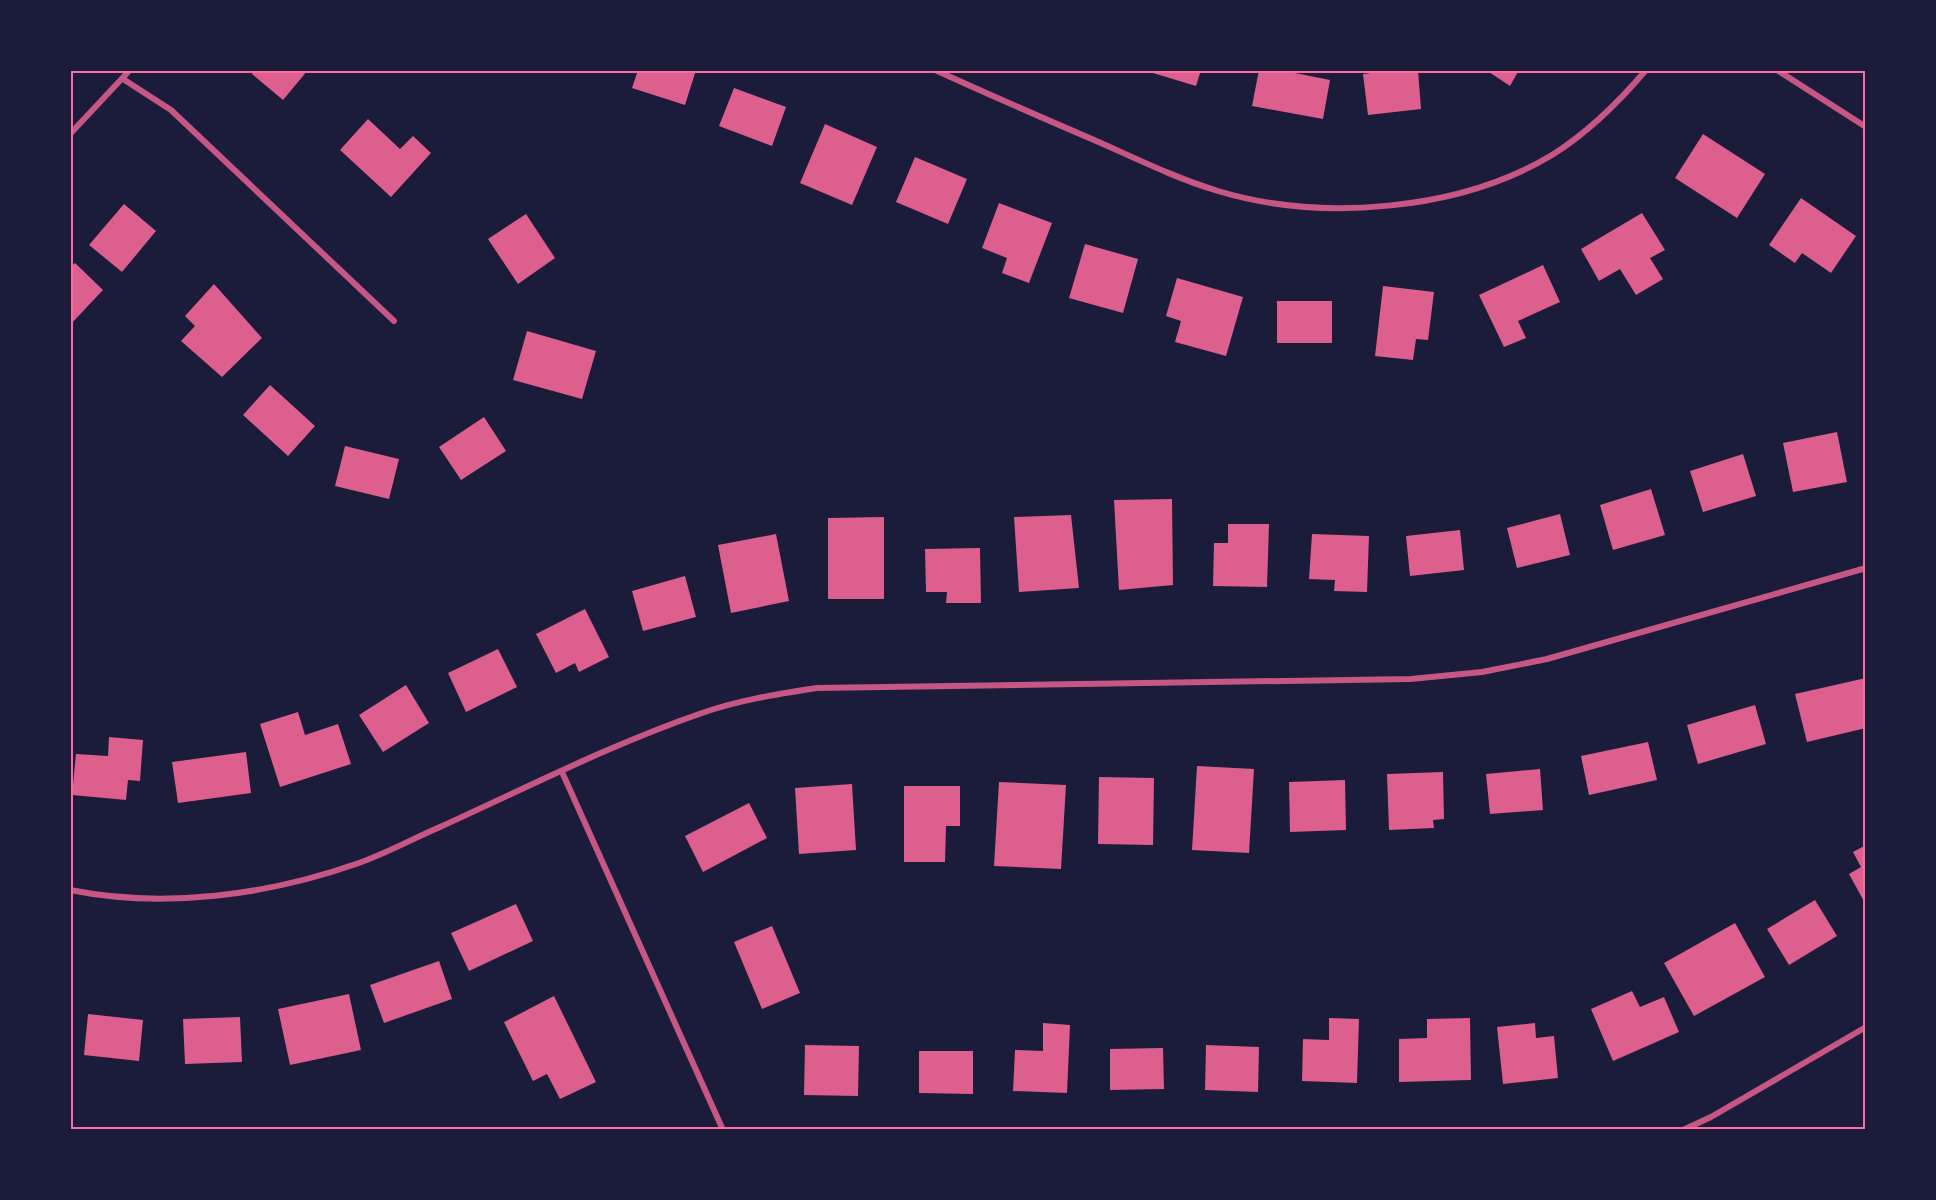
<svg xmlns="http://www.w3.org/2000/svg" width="1936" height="1200" font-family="Poppins,sans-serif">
	<rect width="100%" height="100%" fill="#1b1b3a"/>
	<path fill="#dd5f8e" d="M254 70H308L283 100 252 74Z
		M638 70H696L685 105 632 88Z
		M1143 70H1201L1196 86Z
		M1259 70H1280L1330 80 1323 119 1252 106Z
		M1396 70H1418L1421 109 1368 115 1363 74Z
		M1486 70H1519L1510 86Z
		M734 88 786 107 772 146 719 126Z
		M368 119 400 149 413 136 431 153 391 197 340 150Z
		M825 124 877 147 852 205 800 183Z
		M1703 134 1765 174 1737 218 1675 178Z
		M915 157 967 179 948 224 896 202Z
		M1801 198 1856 236 1831 273 1802 253 1795 263 1769 245Z
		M999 203 1052 223 1029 283 1002 273 1007 258 982 248Z
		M124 204 156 231 122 272 89 245Z
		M1642 213 1665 250 1650 258 1663 279 1636 295 1620 269 1599 281 1581 249Z
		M526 214 555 258 518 284 488 239Z
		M1085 244 1138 259 1123 313 1069 298Z
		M75 263 103 290 70 325V267Z
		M1543 265 1560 302 1518 321 1526 338 1504 347 1479 295Z
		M1177 278 1243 297 1226 356 1175 342 1181 321 1166 316Z
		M214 284 262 338 222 377 181 341 195 326 185 316Z
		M1383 286 1434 292 1428 340 1416 339 1413 360 1375 356Z
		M1277 301H1332V343H1277Z
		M527 331 596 351 582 399 513 380Z
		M270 385 315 426 288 456 243 415Z
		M484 417 506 451 461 480 439 447Z
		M1837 432 1847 482 1793 492 1783 443Z
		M345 446 399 459 389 499 335 486Z
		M1743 454 1756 496 1703 512 1690 471Z
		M1651 489 1665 535 1613 550 1600 505Z
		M1172 499 1173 585 1119 590 1114 500Z
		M1560 514 1570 555 1517 568 1507 528Z
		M1071 515 1079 588 1019 592 1014 517Z
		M884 517V599H828V518Z
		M1228 524H1269L1267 587 1213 586 1214 543H1228Z
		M1460 530 1464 570 1410 576 1406 536Z
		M776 534 789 601 731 613 718 545Z
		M1312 534 1369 536 1367 592 1334 591 1335 580 1309 579Z
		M980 548 981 603H946L947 592H926L925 549Z
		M685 576 696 617 643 631 632 591Z
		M585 609 609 657 579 672 575 663 556 673 536 634Z
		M498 649 517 687 466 712 448 673Z
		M1866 678V728L1807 742 1795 694Z
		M406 685 429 723 383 752 359 715Z
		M1755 705 1766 744 1698 764 1687 725Z
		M298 712 305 735 338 724 351 764 280 787 260 724Z
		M109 737 143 740 140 781 128 780 126 800 72 795 76 754 108 756Z
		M1648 742 1657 780 1589 795 1581 756Z
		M246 752 251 793 178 803 172 762Z
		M1197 766 1254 769 1249 853 1192 850Z
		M1540 769 1543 810 1490 814 1486 774Z
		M1443 772 1444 819 1433 820 1434 828 1389 830 1387 774Z
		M1099 777 1154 778 1153 845 1098 844Z
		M1345 780 1346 830 1290 832 1289 782Z
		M999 782 1066 785 1061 869 994 866Z
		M852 784 856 850 799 854 795 788Z
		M904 786H960V826H946L945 862H904Z
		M749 803 767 838 703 872 685 836Z
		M1866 845V905L1849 874 1861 867 1853 852Z
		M1815 900 1837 936 1789 965 1767 929Z
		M516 904 533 941 469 971 451 933Z
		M1735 923 1765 977 1694 1016 1664 963Z
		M772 926 800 993 762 1009 734 942Z
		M439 961 452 999 384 1023 370 985Z
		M1632 991 1640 1007 1664 997 1679 1032 1613 1061 1591 1009Z
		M349 994 361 1050 290 1065 278 1009Z
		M554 996 596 1082 560 1099 547 1074 533 1081 504 1022Z
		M88 1014 143 1020 139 1061 84 1055Z
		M240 1017 242 1062 185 1064 183 1019Z
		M1329 1018 1359 1019 1357 1083 1302 1081 1303 1039 1329 1040Z
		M1470 1018 1471 1080 1399 1082V1039L1427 1038V1019Z
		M1043 1023 1070 1025 1067 1093 1013 1091 1015 1050 1043 1051Z
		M1535 1023 1536 1038 1554 1036 1558 1078 1503 1084 1497 1027Z
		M805 1045 859 1046 858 1096 804 1095Z
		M1206 1045 1259 1047 1258 1092 1205 1090Z
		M1163 1048 1164 1089 1110 1090V1049Z
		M919 1051H973V1094L919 1093Z"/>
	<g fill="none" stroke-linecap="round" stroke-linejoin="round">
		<path stroke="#c65784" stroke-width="6" d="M935 70C990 95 1045 119 1101 143 1139 160 1178 179 1218 191 1321 222 1459 211 1552 155 1589 132 1618 103 1646 70
			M1777 70 1866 127
			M123 79 171 110 394 321
			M70 134 130 70
			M562 772 723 1130
			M70 890C165 909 267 895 356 864 385 854 412 839 440 827 526 788 612 744 702 713 739 700 778 694 817 688L1411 679 1482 672 1547 659 1866 568
			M1683 1130 1711 1117 1866 1027"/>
	</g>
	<rect width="1936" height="1200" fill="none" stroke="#1b1b3a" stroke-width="144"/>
	<rect x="72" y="72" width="1792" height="1056" fill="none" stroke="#ff6b9d" stroke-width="2"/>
</svg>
